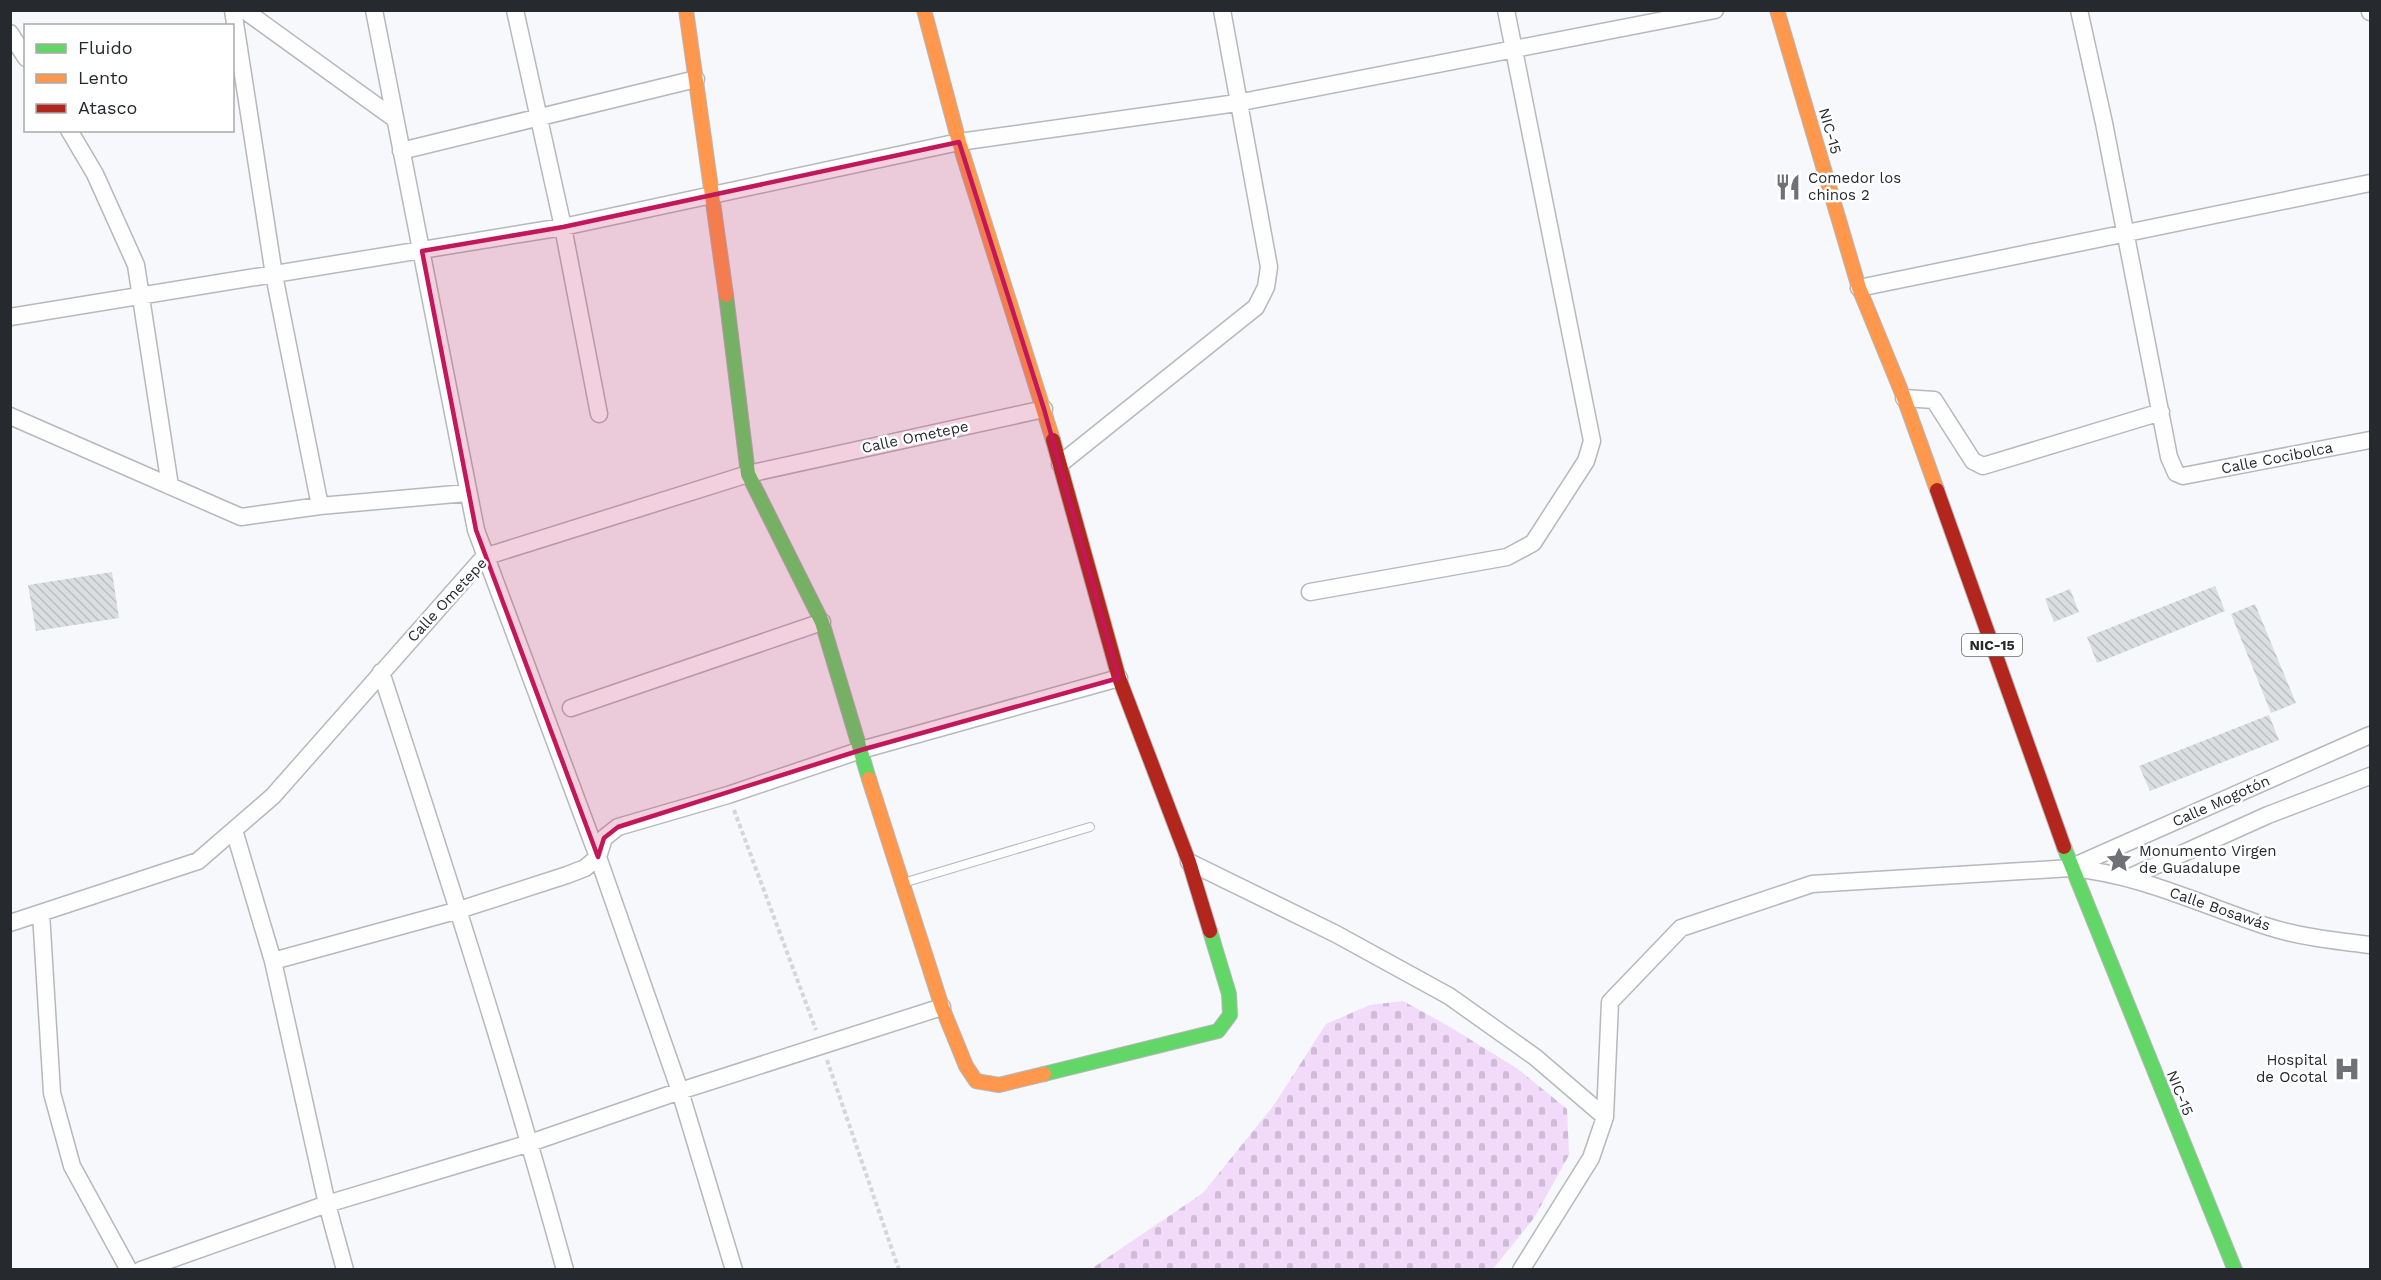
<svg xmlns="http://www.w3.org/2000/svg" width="2381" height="1280" font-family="'Work Sans',sans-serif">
	<defs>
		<pattern id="cemetery-stones" width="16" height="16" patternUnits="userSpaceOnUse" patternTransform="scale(1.5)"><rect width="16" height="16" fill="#f1dafa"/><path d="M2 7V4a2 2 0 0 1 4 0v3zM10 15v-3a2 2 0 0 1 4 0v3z" fill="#cebbd7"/></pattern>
		<pattern id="building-back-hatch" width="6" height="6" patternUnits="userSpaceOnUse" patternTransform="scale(1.5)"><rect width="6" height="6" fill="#dbdee1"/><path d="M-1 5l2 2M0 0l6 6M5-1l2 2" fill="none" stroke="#bcbec1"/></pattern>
	</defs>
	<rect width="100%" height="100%" fill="#f6f8fb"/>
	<path fill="url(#cemetery-stones)" d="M1403 1001 1445 1024 1518 1069 1567 1109 1569 1155 1534 1218 1493 1269H1091L1203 1193 1274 1105 1326 1024 1370 1005Z"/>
	<path fill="url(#building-back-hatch)" d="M112 572 119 618 36 631 28 585Z
		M2215 586 2225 611 2097 663 2087 637Z
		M2070 589 2079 612 2054 622 2045 599Z
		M2255 604 2296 703 2271 713 2231 614Z
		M2269 715 2279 740 2150 791 2139 766Z"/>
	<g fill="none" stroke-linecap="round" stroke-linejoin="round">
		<g stroke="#b6b8bb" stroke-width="10">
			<path id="lane" d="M903 883 1090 827"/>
		</g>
		<g stroke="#b6b8bb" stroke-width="19">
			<path id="street" d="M233 10 274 275 320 506
				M244 10 395 119
				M374 10 476 530 598 857 680 1091 734 1270
				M515 10 563 227 599 414
				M2079 10 2104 123 2169 457 2176 473 2183 476 2370 440
				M2370 10V12
				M10 33 26 58
				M69 130 95 174 136 265 170 486
				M401 151 696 79
				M1859 288 2370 183
				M10 317 563 227 959 142 1237 103 1715 10
				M1904 398 1934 400 1973 461 1983 466 2161 412
				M10 416 241 517 320 506 467 493
				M1060 464 1256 307 1266 287 1269 267 1222 10
				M1310 592 1507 557 1533 543 1586 461 1592 441 1506 10
				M381 672C446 870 510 1068 565 1270
				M571 708 822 622
				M234 830 273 961 327 1204 345 1270
				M1189 862 1336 934 1449 996 1535 1057 1605 1117
				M2072 867 2370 735
				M2128 878 2268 815 2370 776
				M41 913 52 1093 72 1166 129 1270
				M10 923 198 861 273 796 484 557 748 474 1044 409
				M273 961 459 910 567 875 585 868 598 857 604 838 618 827 728 795 861 750 1119 678
				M141 1270 327 1204 530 1143 680 1091 942 1007
				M1521 1270 1591 1158 1605 1117 1610 1002 1681 928 1812 884 2071 868C2139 874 2202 905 2266 926 2299 937 2336 941 2370 945"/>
		</g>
		<g stroke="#b6b8bb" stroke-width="16">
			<path id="fast" d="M726 295 748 474 822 622 869 779
				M2064 847 2235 1270
				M1044 1074 1218 1031 1230 1015 1229 994 1210 931"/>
		</g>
		<g stroke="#b6b8bb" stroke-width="16">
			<path id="slow" d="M686 10 726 295
				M924 10 959 142 1053 440
				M1777 10 1859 288 1904 398 1937 490
				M869 779 942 1007 966 1066 976 1081 999 1085 1044 1074"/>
		</g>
		<g stroke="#b6b8bb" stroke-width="16">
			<path id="jam" d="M1053 440 1119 678 1189 862 1210 931
				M1937 490 2064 847"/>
		</g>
		<path stroke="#d5d6d8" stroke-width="4" stroke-dasharray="4.5 3" stroke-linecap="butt" d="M734 810 816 1030
			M827 1060 899 1270"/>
		<use href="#lane" stroke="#fefefe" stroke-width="8"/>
		<use href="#street" stroke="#fefefe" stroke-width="16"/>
		<use href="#fast" stroke="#63d668" stroke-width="14"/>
		<use href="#slow" stroke="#ff974d" stroke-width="14"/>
		<use href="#jam" stroke="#b3261e" stroke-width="14"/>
	</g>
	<path fill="#c2185b" fill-opacity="0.2" stroke="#c2185b" stroke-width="4.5" stroke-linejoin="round" d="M959 142 1044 409 1119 678 861 750 618 827 604 838 598 857 476 530 422 251 563 227Z"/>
	<defs>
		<g id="restaurant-bare" transform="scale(2.07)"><path d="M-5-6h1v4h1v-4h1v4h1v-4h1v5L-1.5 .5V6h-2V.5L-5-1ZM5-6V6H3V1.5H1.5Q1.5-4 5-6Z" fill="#6f7175" stroke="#fff" stroke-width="2.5" paint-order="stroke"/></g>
		<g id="sight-bare" transform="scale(2.07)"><path d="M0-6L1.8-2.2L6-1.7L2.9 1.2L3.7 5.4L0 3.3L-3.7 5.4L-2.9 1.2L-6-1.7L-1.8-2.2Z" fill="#6f7175" stroke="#fff" stroke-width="2.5" paint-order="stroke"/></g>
		<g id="hospital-bare" transform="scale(2.07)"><path d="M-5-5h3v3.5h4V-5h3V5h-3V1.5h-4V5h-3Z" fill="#6f7175" stroke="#fff" stroke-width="2.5" paint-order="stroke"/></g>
	</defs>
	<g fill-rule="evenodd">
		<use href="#restaurant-bare" x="1788" y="187"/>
		<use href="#sight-bare" x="2119" y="860"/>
		<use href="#hospital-bare" x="2347" y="1069"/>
	</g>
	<g text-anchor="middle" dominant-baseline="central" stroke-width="5" stroke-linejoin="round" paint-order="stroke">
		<rect fill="#fff" stroke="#67696c" stroke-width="1.5" x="1962" y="634" width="60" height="22" rx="4.5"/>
		<g font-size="14" font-weight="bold" fill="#26292d">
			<text x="1992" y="645">NIC-15</text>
		</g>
		<g font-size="15" fill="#26292d" stroke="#fff">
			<text transform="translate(1830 131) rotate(74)">NIC-15</text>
			<text transform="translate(915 437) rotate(-12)">Calle Ometepe</text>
			<text transform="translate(2277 458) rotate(-11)">Calle Cocibolca</text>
			<text transform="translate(447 600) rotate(-47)">Calle Ometepe</text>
			<text transform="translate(2221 801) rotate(-24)">Calle Mogotón</text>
			<text transform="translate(2220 909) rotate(19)">Calle Bosawás</text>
			<text transform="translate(2180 1093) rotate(68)">NIC-15</text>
		</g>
		<g font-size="15" fill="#26292d" stroke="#fff" text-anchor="start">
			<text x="1808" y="178">Comedor los<tspan x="1808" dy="17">chinos 2</tspan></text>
			<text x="2139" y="851">Monumento Virgen<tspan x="2139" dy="17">de Guadalupe</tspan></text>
			<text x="2327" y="1060" text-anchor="end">Hospital<tspan x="2327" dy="17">de Ocotal</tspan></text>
		</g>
	</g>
	<rect width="2381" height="1280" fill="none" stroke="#26292d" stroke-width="24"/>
	<rect x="24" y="24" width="210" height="108" fill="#ffffff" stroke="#a8a9ab" stroke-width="1.5"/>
	<rect x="36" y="44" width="30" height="9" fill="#63d668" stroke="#a8a9ab" stroke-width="1.5"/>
	<text x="78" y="54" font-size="18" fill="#26292d">Fluido</text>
	<rect x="36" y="74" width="30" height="9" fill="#ff974d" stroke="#a8a9ab" stroke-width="1.5"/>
	<text x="78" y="84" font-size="18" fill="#26292d">Lento</text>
	<rect x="36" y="104" width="30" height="9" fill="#b3261e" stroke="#a8a9ab" stroke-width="1.5"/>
	<text x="78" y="114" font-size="18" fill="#26292d">Atasco</text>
</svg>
